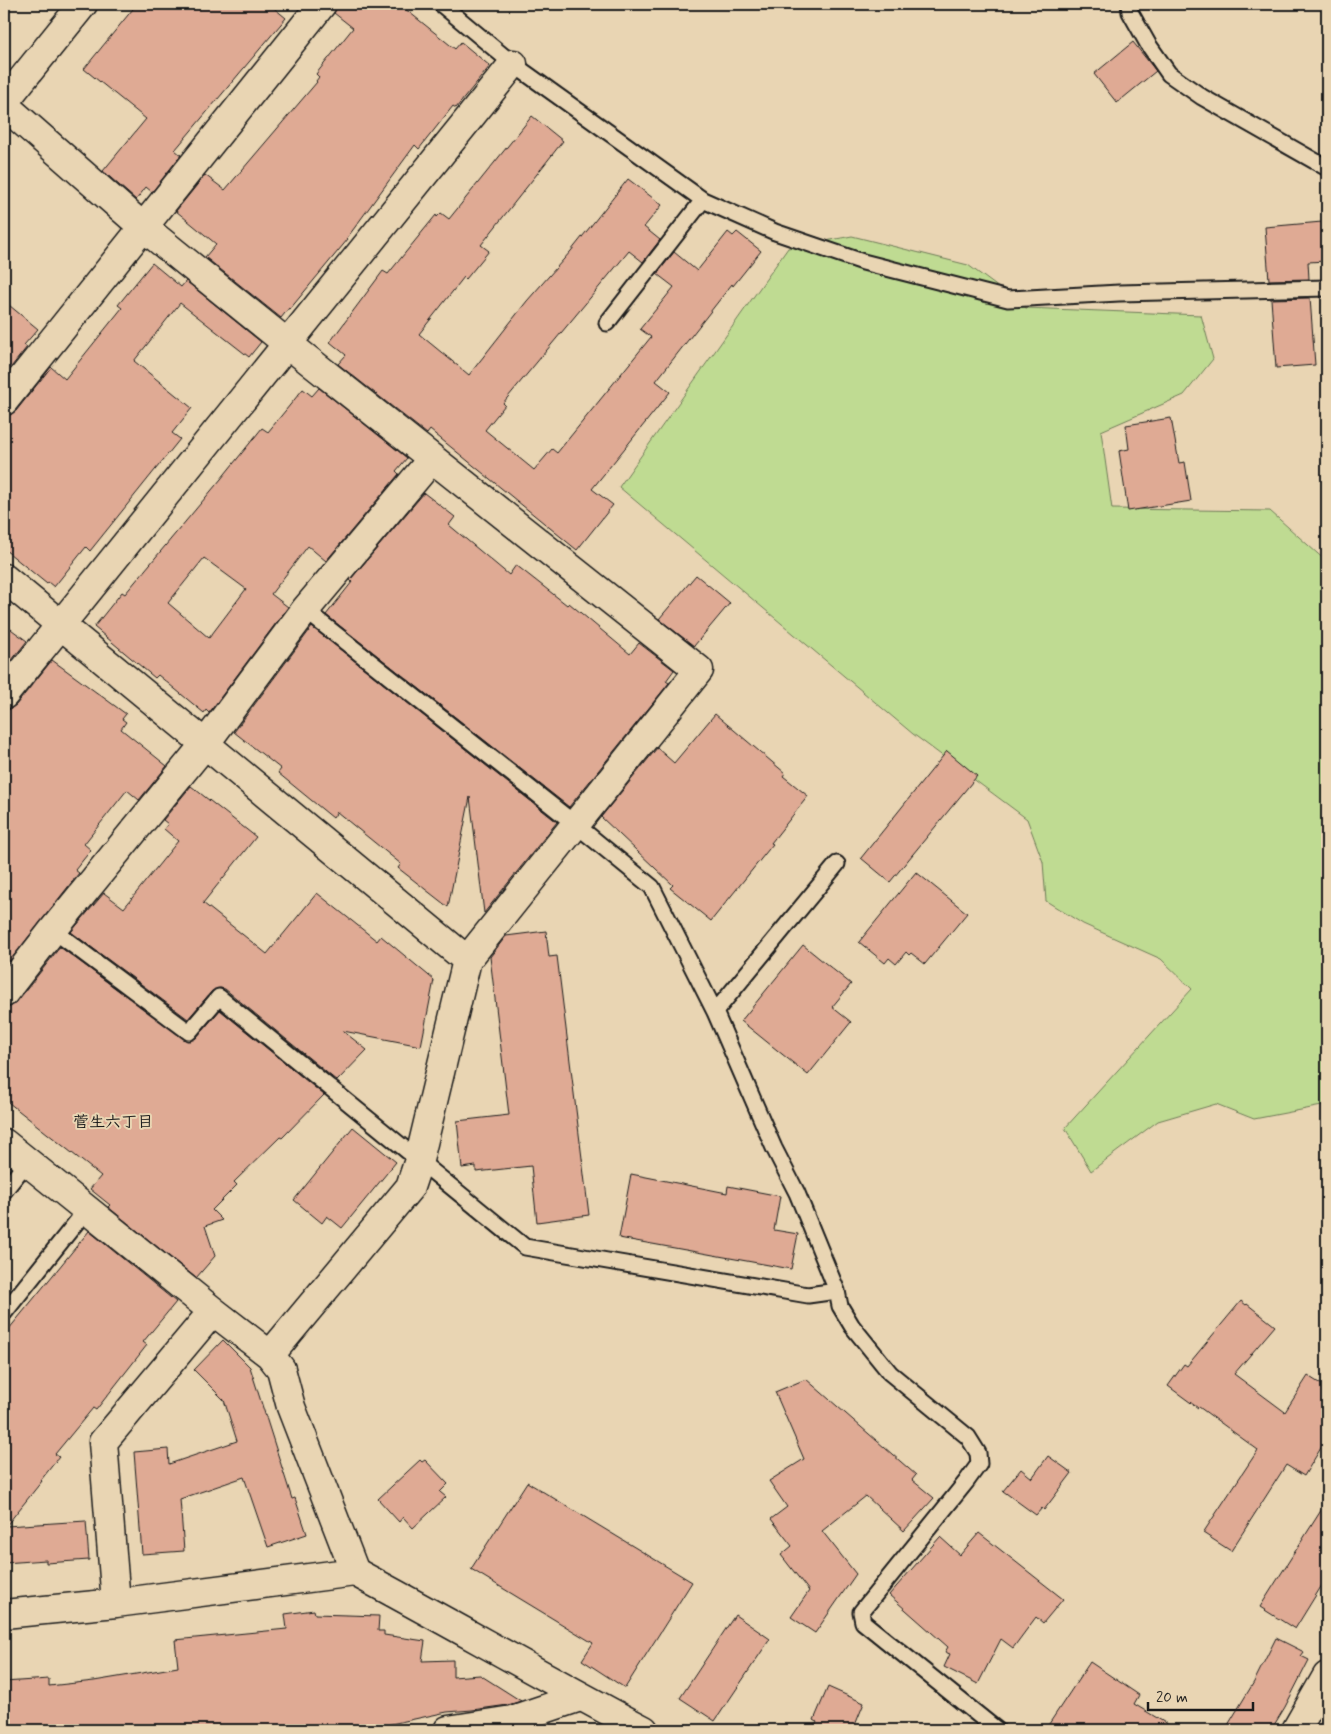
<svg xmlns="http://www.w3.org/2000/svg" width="1331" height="1734" font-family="Mynerve,'Klee One',sans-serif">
	<rect width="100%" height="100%" fill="#e9d5b3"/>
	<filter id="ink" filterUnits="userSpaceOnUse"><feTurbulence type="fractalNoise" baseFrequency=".02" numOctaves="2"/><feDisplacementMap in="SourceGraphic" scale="10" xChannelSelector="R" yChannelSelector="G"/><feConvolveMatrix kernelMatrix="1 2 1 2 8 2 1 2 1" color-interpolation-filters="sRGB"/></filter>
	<g filter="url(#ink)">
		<path fill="#bfdb92" stroke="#6e7c57" d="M852 236 968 265 1026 308 1201 315 1213 359 1184 395 1101 431 1112 509 1270 511 1327 562V1105L1254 1119 1216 1104 1158 1121 1091 1171 1065 1128 1192 989 1161 959 1083 924 1046 901 1043 862 1027 819 913 734 619 487 788 248Z"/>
		<path fill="#dfaa94" stroke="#1c1c1c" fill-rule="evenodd" d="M137 4H269L286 18 175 150 181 155 152 192 146 187 136 200 103 171 146 119 84 69Z
			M337 4H399L455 49 461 42 490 66 456 108 453 106 419 149 415 145 347 238 348 239 290 309 289 308 281 318 205 257 216 244 176 211 205 175 225 190 317 82 316 81 319 77 316 74 353 28 334 13Z
			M1133 42 1156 71 1117 103 1094 74Z
			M532 116 563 141 481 245 489 251 466 279 464 277 419 334 469 375 527 301 571 251 628 179 662 205 644 227 660 240 643 262 629 251 503 403 505 405 485 430 534 470 552 449 557 453 651 337 640 329 674 287 657 274 674 252 697 271 728 232 733 236 737 232 761 251 733 286 732 284 656 381 670 392 592 489 613 505 577 550 430 430 427 434 338 364 346 355 330 342 383 271 388 274 436 215 437 217 441 213 449 219Z
			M1322 222 1326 261 1308 262 1309 279 1269 280 1265 227Z
			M152 263 181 287 186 281 261 342 249 357 180 303 134 361 192 408 172 433 180 439 90 551 86 547 54 587 48 582 47 584 4 549V416L10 415 16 411 51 367 65 379 122 308 118 305Z
			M1310 298 1315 365 1276 368 1271 299Z
			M4 301 38 329 24 345 27 347 4 376Z
			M319 388 407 458 396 471 399 474 326 561 308 546 271 594 288 607 209 713 206 710 204 713 158 675 155 678 94 627 122 592 125 594 221 479 262 428 268 432 303 389 312 396ZM204 558 246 589 209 638 168 603Z
			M1171 418 1179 463 1185 462 1191 501 1128 511 1119 451 1129 449 1126 425Z
			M424 493 455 517 449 525 509 575 516 565 567 605 569 603 630 654 639 643 674 670 666 681 669 683 569 807 326 615 352 582 350 580Z
			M696 575 730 603 694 646 659 619Z
			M4 624 27 641 4 670Z
			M312 627 557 822 484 913 470 797 448 907 398 868 401 864 337 812 333 818 278 773 281 769 234 732Z
			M52 660 126 714 122 719 126 722 121 729 167 766 139 800 127 790 84 844 91 850 75 870 79 873 4 968V710L10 709 16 705Z
			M715 714 785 773 783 776 808 796 771 843 773 844 711 921 670 888 673 885 601 817 657 748 674 763Z
			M947 751 977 776 890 882 861 858Z
			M191 786 256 837 203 903 267 954 317 893 377 941 381 936 434 980 421 1046 343 1031 367 1050 337 1081 225 989 220 988 212 991 188 1019 71 932 104 893 124 908 178 841 164 829 168 824 163 820Z
			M916 872 967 913 925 964 911 953 909 955 906 952 896 964 889 958 885 963 859 942Z
			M546 931 549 957 557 956 589 1215 537 1222 531 1166 476 1172V1166L462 1168 457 1121 509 1115 490 957 506 936Z
			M803 945 851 984 832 1007 851 1022 808 1075 741 1021Z
			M60 947 187 1041 196 1038 220 1010 324 1095 282 1138 280 1137 234 1182 237 1185 212 1210 222 1220 205 1226 215 1256 196 1278 108 1207 110 1205 90 1189 101 1176 4 1099V1008L10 1007 16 1003Z
			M353 1127 396 1162 342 1228 327 1216 322 1223 294 1200Z
			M631 1174 727 1193 728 1186 780 1196 774 1230 798 1234 791 1269 619 1238Z
			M89 1231 176 1302 143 1342 147 1345 96 1410 93 1408 55 1454 59 1457 41 1480 42 1481 6 1526 86 1521 89 1560 46 1563V1560L4 1563V1335Z
			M1241 1301 1246 1305 1247 1304 1275 1326 1234 1374 1285 1412 1308 1376 1327 1388V1438L1304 1476 1286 1465 1231 1551 1203 1533 1258 1450 1199 1407 1198 1408 1168 1386 1184 1364 1187 1366Z
			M223 1340 250 1367 292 1499 295 1498 307 1534 268 1547 244 1477 180 1499 184 1551 142 1554 134 1452 168 1449 169 1464 237 1441 224 1400 194 1370Z
			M806 1379 916 1475 912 1480 934 1498 904 1531 866 1496 822 1531 856 1574 815 1633 791 1617 809 1591 781 1555 792 1546 771 1519 787 1507 769 1481 804 1459 775 1392Z
			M1048 1456 1072 1473 1044 1510 1042 1508 1036 1515 1003 1491 1021 1469 1032 1478Z
			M420 1460 422 1462 425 1460 448 1484 440 1492 446 1497 413 1528 403 1517 399 1522 378 1499Z
			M527 1482 692 1582 625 1688 582 1660 593 1643 471 1569Z
			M1327 1501V1577L1295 1629 1260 1607Z
			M979 1533 1063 1599 1043 1623 1036 1617 1013 1648 1001 1639 978 1684 944 1667 950 1654 945 1652 948 1647 889 1595 940 1537 960 1555Z
			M314 1610 315 1614 379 1616 378 1631H384V1635L425 1641 422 1661 453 1660V1677L480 1675 521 1701 508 1705 472 1710 447 1712 377 1727 376 1725 351 1730H4V1682L49 1679V1686L94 1681 178 1667 175 1640 287 1629 285 1614Z
			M735 1615 770 1639 715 1721 680 1698Z
			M1276 1638 1304 1652 1301 1656 1309 1660 1285 1707 1271 1730H1225L1254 1682Z
			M1090 1662 1139 1695 1134 1704 1177 1730H1045Z
			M828 1687 864 1703 853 1730H813L817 1722 814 1720Z"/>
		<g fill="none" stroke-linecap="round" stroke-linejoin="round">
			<g stroke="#1c1c1c" stroke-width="19">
				<path id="lane" d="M441 4 513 64 703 200 775 232 863 262 1008 299 1119 293 1327 288
					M1129 4 1130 12 1148 44 1169 74 1202 97 1327 168
					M607 323 703 200
					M305 610 575 824 652 887 715 1012 774 1148 797 1193 837 1291 840 1306 852 1326 890 1373 968 1437 978 1453 979 1464 966 1482 861 1612 863 1622 997 1730
					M53 930 189 1032 219 997 525 1247 808 1295 837 1291
					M715 1012 837 864
					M4 1191 27 1162
					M4 1313 87 1209"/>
			</g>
			<g stroke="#1c1c1c" stroke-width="31">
				<path id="street" d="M4 102 83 4
					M4 105 143 227 288 344 699 670 467 960 419 1160 410 1187 270 1355
					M4 401 322 4
					M4 578 467 960
					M4 695 513 64
					M4 993 53 930 205 744 305 610 432 459
					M4 1143 213 1311 270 1355 281 1369 291 1407 355 1572 116 1603 4 1614
					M116 1603 103 1442 213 1311
					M448 1730 512 1720 580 1697
					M1296 1730 1327 1676"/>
			</g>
			<g stroke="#1c1c1c" stroke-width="31">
				<path id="secondary" d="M355 1572C452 1624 547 1679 644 1730"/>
			</g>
			<path stroke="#1c1c1c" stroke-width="3" stroke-dasharray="4 4" stroke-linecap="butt" d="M1094 4 1105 6"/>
			<use href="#lane" stroke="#e9d5b3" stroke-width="15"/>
			<use href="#street" stroke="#e9d5b3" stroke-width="28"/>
			<use href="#secondary" stroke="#e9d5b3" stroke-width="28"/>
		</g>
	</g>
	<g text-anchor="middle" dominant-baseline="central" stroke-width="4" stroke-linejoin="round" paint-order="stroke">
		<g font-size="16" font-weight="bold" fill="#1c1c1c" stroke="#e9d5b3">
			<text x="113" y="1122">菅生六丁目</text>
		</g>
	</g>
	<rect width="1331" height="1734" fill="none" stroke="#e9d5b3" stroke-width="20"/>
	<rect x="10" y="10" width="1311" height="1714" fill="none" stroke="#1c1c1c" stroke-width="2" filter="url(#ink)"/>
	<path d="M1148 1702v8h105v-8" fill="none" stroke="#1c1c1c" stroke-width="2.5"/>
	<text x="1156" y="1702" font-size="15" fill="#1c1c1c" stroke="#e9d5b3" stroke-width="4" paint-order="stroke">20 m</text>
</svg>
